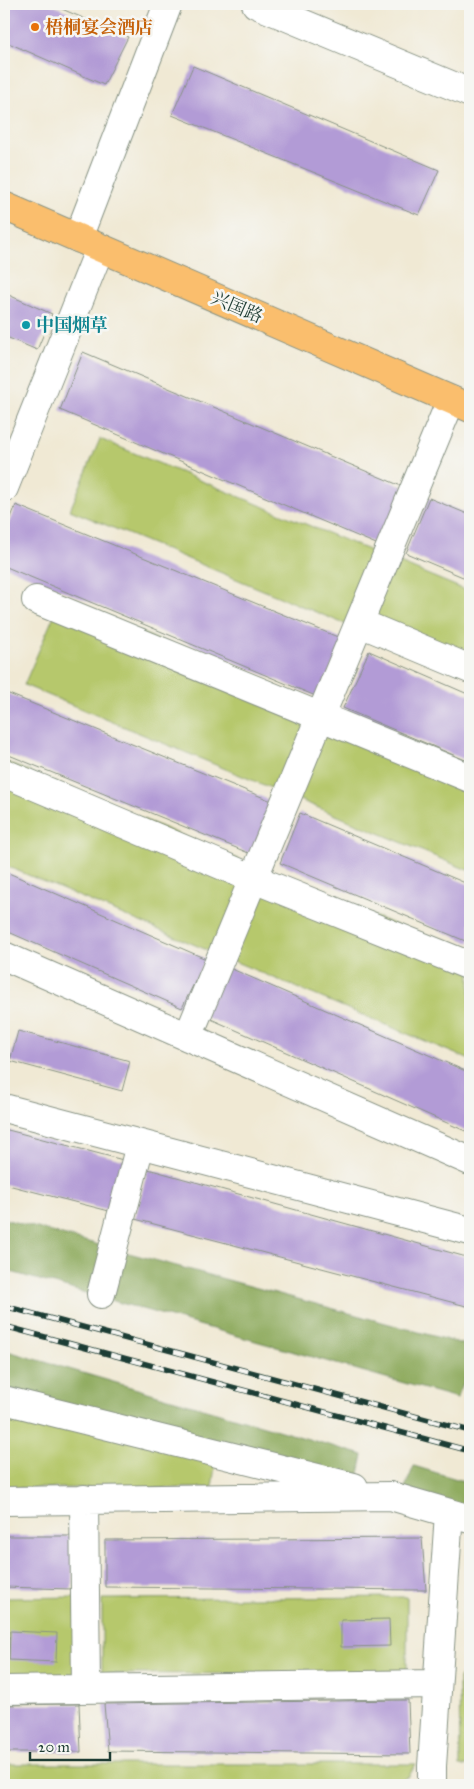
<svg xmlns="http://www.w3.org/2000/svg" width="474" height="1789" font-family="'IM FELL Great Primer','Noto Serif SC',serif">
	<rect width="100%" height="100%" fill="#f6f6f2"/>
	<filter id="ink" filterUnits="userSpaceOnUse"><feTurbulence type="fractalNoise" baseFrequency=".02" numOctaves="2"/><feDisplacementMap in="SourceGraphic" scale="10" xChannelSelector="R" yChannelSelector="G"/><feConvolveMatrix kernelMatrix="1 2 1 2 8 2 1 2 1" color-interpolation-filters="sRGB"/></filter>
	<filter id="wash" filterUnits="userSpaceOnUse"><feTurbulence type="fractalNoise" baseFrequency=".0096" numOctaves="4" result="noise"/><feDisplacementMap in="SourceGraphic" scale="20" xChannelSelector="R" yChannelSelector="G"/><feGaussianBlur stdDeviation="1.12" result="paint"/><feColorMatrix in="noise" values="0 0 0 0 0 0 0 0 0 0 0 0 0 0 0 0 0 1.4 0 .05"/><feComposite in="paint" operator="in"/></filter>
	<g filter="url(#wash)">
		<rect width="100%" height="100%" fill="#f0e9d4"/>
		<path fill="#b6c86c" stroke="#6a8250" d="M100 439 470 592V676L70 510Z
			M61 599 470 769V871L24 685Z
			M4 761 470 956V1060L4 865Z
			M4 1408 216 1458 212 1488H4Z
			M76 1597 77 1686H4V1598Z
			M407 1597V1673L102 1674V1599Z
			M459 1677H470V1766H460Z
			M4 1764H416L409 1776 392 1785H4Z"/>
		<path fill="#90ac60" stroke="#58744a" d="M4 1219 470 1346V1367L457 1398 4 1270Z
			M4 1350 363 1455 357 1483 4 1387Z
			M414 1466 470 1483V1515L402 1495Z"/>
		<g id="blocks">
			<path fill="#b29bd6" d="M4 4H50L128 37 104 85 4 41Z
				M193 66 439 170 419 215 172 115Z
				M4 293 52 314 37 350 4 336Z
				M83 352 413 491 388 549 60 410Z
				M429 498 470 515V580L406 553Z
				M16 505 345 640 318 697 4 566V535Z
				M369 651 470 695V762L343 708Z
				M4 692 279 804 256 856 4 753Z
				M300 813 470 885V943L280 863Z
				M4 871 206 959 182 1008 4 930Z
				M225 966 470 1073V1133L204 1016Z
				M18 1031 130 1061 122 1091 10 1061Z
				M4 1129 127 1161 113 1212 4 1184Z
				M148 1169 470 1258V1307L135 1219Z
				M4 1536H73L72 1589 4 1587Z
				M422 1538 426 1590 105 1587V1540Z
				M389 1619 390 1646 341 1647V1620Z
				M10 1631 57 1633 56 1662 9 1660Z
				M408 1700 410 1754 108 1751 104 1704Z
				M79 1704 81 1752H4V1705Z"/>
		</g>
	</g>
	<g filter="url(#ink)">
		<use href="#blocks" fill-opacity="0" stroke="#889384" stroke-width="1"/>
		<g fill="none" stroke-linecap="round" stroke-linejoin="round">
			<g stroke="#889384" stroke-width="30">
				<path id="minor" d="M256 4 470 93
					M78 238 168 4
					M4 488 100 248
					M36 600 470 778
					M360 623 470 669
					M4 773 254 879 470 966
					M4 956 470 1161
					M188 1037 451 400
					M4 1108 470 1231
					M101 1294 140 1145
					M4 1400 354 1487
					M84 1499 86 1689
					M4 1501 391 1496 470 1519
					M4 1690 437 1684
					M432 1785V1766L449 1513"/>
			</g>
			<g stroke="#889384" stroke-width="30">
				<path id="major" d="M4 206 470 408"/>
			</g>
			<use href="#minor" stroke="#fff" stroke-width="28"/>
			<use href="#major" stroke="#fabe6d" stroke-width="28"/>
			<g stroke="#1f3d34" stroke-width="5.5">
				<path id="rail" d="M4 1306 470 1431
					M4 1326 470 1451"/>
			</g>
			<use href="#rail" stroke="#f6f6f2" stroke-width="4" stroke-dasharray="11" stroke-linecap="butt"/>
		</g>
	</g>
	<circle fill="#e8710a" stroke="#f6f6f2" stroke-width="2" cx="35" cy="27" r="5"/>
	<circle fill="#0f9aa8" stroke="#f6f6f2" stroke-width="2" cx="26" cy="325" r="5"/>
	<g text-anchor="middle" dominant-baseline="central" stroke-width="5" stroke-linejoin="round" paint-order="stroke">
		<g font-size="18" font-weight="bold" fill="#c56008" stroke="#f6f6f2" text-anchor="start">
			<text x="45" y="27">梧桐宴会酒店</text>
		</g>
		<g font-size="18" fill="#1f3d34" stroke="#f6f6f2">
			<text transform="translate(237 307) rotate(23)">兴国路</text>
		</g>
		<g font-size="18" font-weight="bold" fill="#0d838f" stroke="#f6f6f2" text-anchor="start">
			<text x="36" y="325">中国烟草</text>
		</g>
	</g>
	<rect width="474" height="1789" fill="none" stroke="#f6f6f2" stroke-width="20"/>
	<path d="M30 1752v8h80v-8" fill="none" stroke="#1f3d34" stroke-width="2.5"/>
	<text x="38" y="1752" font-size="15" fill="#1f3d34" stroke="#f6f6f2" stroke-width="4" paint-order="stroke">20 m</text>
</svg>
